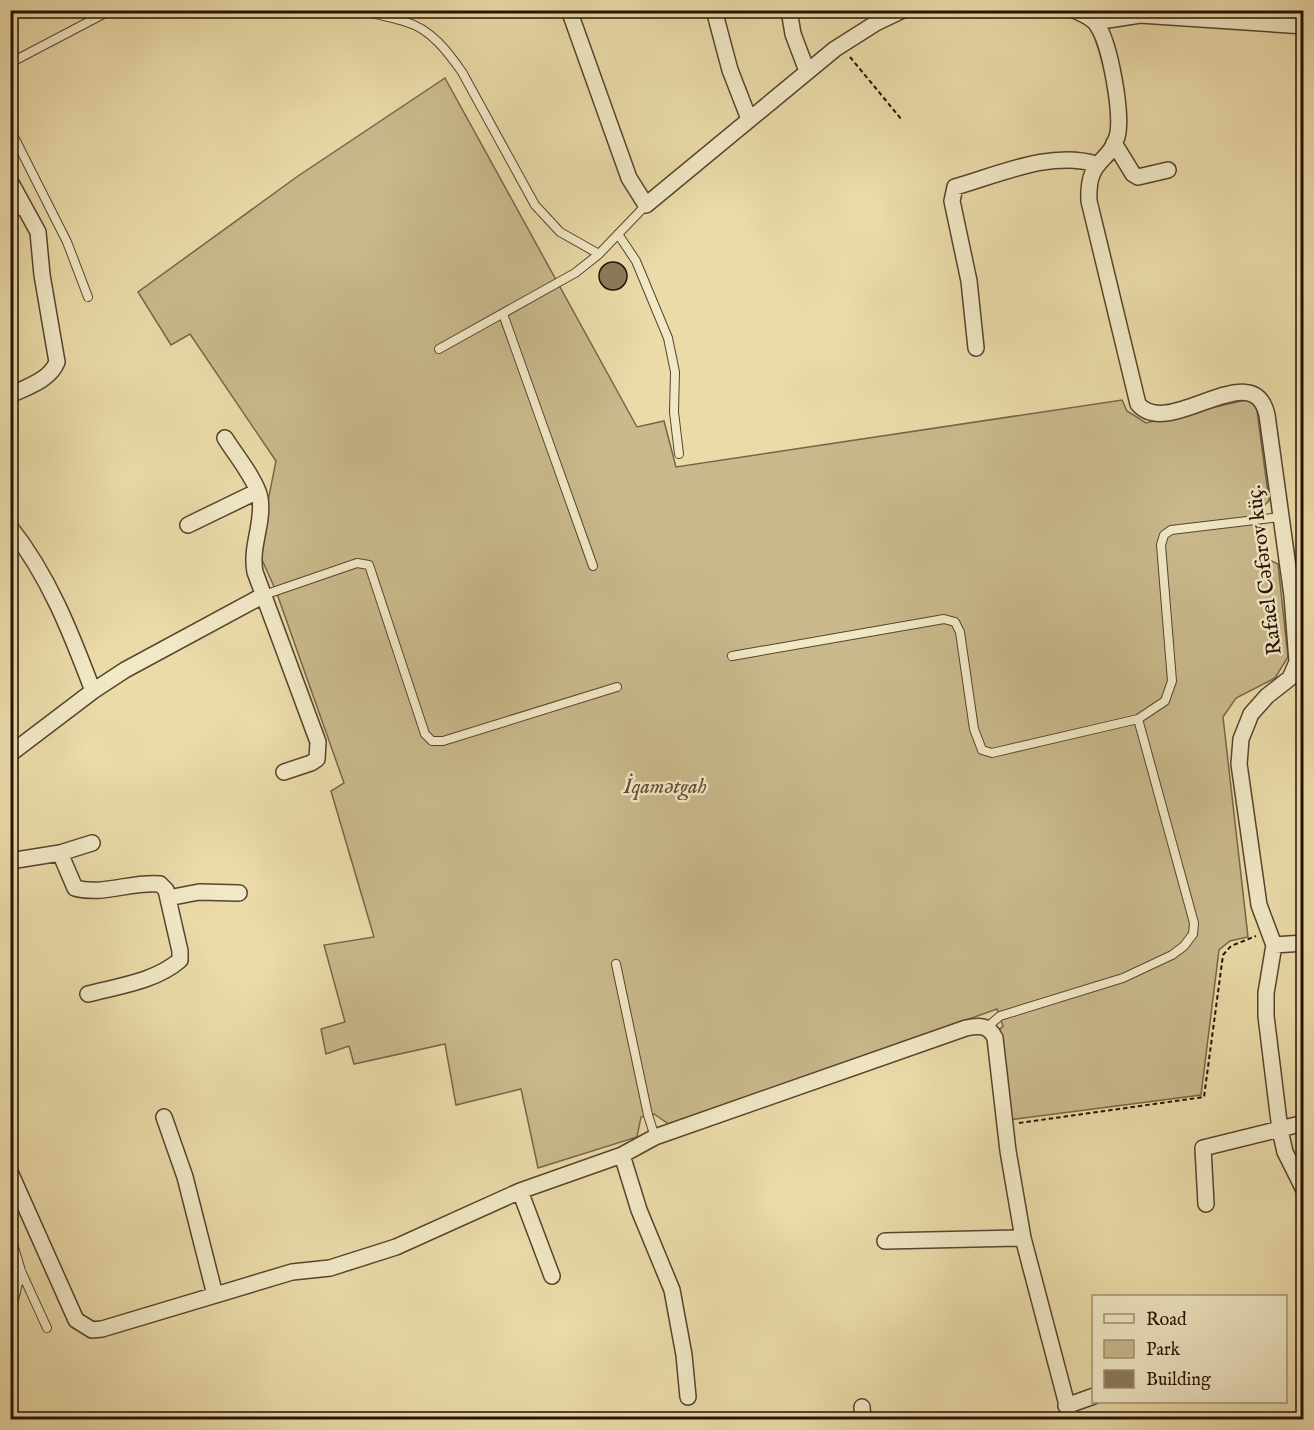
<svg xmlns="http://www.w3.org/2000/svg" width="1314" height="1430" font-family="'IM FELL English',serif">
	<rect width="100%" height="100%" fill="#eadba8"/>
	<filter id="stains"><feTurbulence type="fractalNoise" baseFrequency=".00333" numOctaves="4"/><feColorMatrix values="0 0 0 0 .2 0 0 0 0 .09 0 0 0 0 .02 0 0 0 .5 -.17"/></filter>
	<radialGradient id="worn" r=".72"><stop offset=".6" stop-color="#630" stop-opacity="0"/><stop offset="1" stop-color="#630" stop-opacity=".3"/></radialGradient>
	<path fill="#c9b98c" stroke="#786549" stroke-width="1.5" d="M445 78 637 427 664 421 676 467 1122 400 1127 411 1146 423 1250 399 1256 403 1269 501 1259 510 1265 558 1278 564 1288 657 1275 678 1236 698 1223 717 1248 937 1230 941 1219 950 1201 1095 1008 1120 999 1030 1003 1026 997 1009 670 1125 654 1114 641 1117 637 1137 538 1168 521 1089 456 1105 445 1044 354 1064 349 1046 326 1054 321 1029 345 1022 324 945 374 937 331 791 344 783 276 591 258 551 276 461 190 334 171 345 138 292 298 176Z"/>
	<path fill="#8c7a5a" stroke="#261106" stroke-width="1.5" d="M599 276a14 14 0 1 1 28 0a14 14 0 1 1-28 0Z"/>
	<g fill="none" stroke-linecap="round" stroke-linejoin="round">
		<g stroke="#57442e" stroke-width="10">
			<path id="lane" d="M364 10C378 16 392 17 406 22 431 29 448 52 462 72L535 205 560 232 599 254
				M10 63 111 10
				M10 129 67 242 88 297
				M10 213 26 209
				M618 234 636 261 668 338 675 372 674 412 679 454
				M503 314 593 566
				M439 349 575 273 599 254 646 205
				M264 595 357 563 369 565 425 734 432 741H443L617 687
				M732 656 944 619 955 622 960 632 974 729 982 750 992 753 1138 719
				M616 964 648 1115 655 1137
				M986 1028 1000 1016 1123 978 1172 955 1184 946 1193 934 1194 923 1138 719 1165 701 1172 681 1161 545 1164 535 1171 530 1280 517
				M10 1234 21 1271 47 1328
				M10 1316 21 1271"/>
		</g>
		<g stroke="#57442e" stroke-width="18">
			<path id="street" d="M569 10 629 178 646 205 835 49 876 23 903 10
				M714 10 730 70 749 119
				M789 10 793 34 807 71
				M1074 10C1082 14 1092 17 1097 25 1110 43 1123 115 1117 137 1108 165 1087 158 1089 201L1138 404C1169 441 1253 353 1267 415L1292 596 1297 662 1290 678 1267 696 1251 714 1241 739 1239 764 1259 905 1274 945 1266 993V1016L1280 1130 1285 1152 1304 1190
				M1095 22 1140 15 1304 26
				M1114 143 1133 174 1138 177 1168 170
				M10 181 38 232 42 275 57 362C50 380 27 387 10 395
				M976 348 969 281 952 201 955 187C998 175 1051 150 1096 164
				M225 438C235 454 257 481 260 498 264 523 250 547 255 572L318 742 317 759 311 763 284 772
				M188 525 258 491
				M10 527C49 576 71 633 93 691
				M10 754 93 691 125 670 264 595
				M60 853 75 888C102 896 132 881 160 884L166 890 180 951V960C156 981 119 986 88 994
				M10 861 60 853 92 843
				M168 898 199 892 239 893
				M1274 945 1304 943
				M164 1117 185 1177 215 1295
				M622 1155 639 1210 672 1290 684 1355 688 1397
				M10 1172 76 1320 92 1330 102 1329 292 1272 330 1268 396 1247 520 1191 622 1155 655 1137 966 1028C979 1025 989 1025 995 1038L1008 1151 1023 1238 1071 1420
				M520 1191 552 1276
				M1206 1204 1203 1148 1304 1123
				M885 1241 1023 1238
				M1066 1406 1094 1396
				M862 1407 863 1420"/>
		</g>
		<path stroke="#261106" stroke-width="2" stroke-dasharray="4.5 3" stroke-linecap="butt" d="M850 57 902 120
			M1019 1123 1204 1097 1223 955 1231 946 1256 936"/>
		<use href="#lane" stroke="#f1e8c6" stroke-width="8"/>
		<use href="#street" stroke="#f1e8c6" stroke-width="15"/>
	</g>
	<g text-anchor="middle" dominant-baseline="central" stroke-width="5" stroke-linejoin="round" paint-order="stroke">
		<g font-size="21" fill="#261106" stroke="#f1e8c6">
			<text transform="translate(1265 570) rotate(-97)">Rafael Cəfərov küç.</text>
		</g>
		<g font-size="21" font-style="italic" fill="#5f4c35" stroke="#f1e8c6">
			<text x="665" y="787">İqamətgah</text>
		</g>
	</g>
	<rect width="1314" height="1430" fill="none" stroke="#eadba8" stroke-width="36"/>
	<rect x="12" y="12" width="1290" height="1406" fill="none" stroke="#261106" stroke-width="3"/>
	<rect x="18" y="18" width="1278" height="1394" fill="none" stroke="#261106" stroke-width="1.5"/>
	<rect x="1092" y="1295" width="195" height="108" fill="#f1e8c6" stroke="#a09279" stroke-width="1.5"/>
	<rect x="1104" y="1314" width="30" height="9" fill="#f1e8c6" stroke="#a09279" stroke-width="1.5"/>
	<text x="1146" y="1325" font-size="18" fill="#261106">Road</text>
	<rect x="1104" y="1340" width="30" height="18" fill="#c9b98c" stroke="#a09279" stroke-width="1.5"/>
	<text x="1146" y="1355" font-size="18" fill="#261106">Park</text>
	<rect x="1104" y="1370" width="30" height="18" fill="#8c7a5a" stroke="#a09279" stroke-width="1.5"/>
	<text x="1146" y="1385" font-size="18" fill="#261106">Building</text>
	<rect width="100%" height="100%" filter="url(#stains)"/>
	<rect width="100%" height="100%" fill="url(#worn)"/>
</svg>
